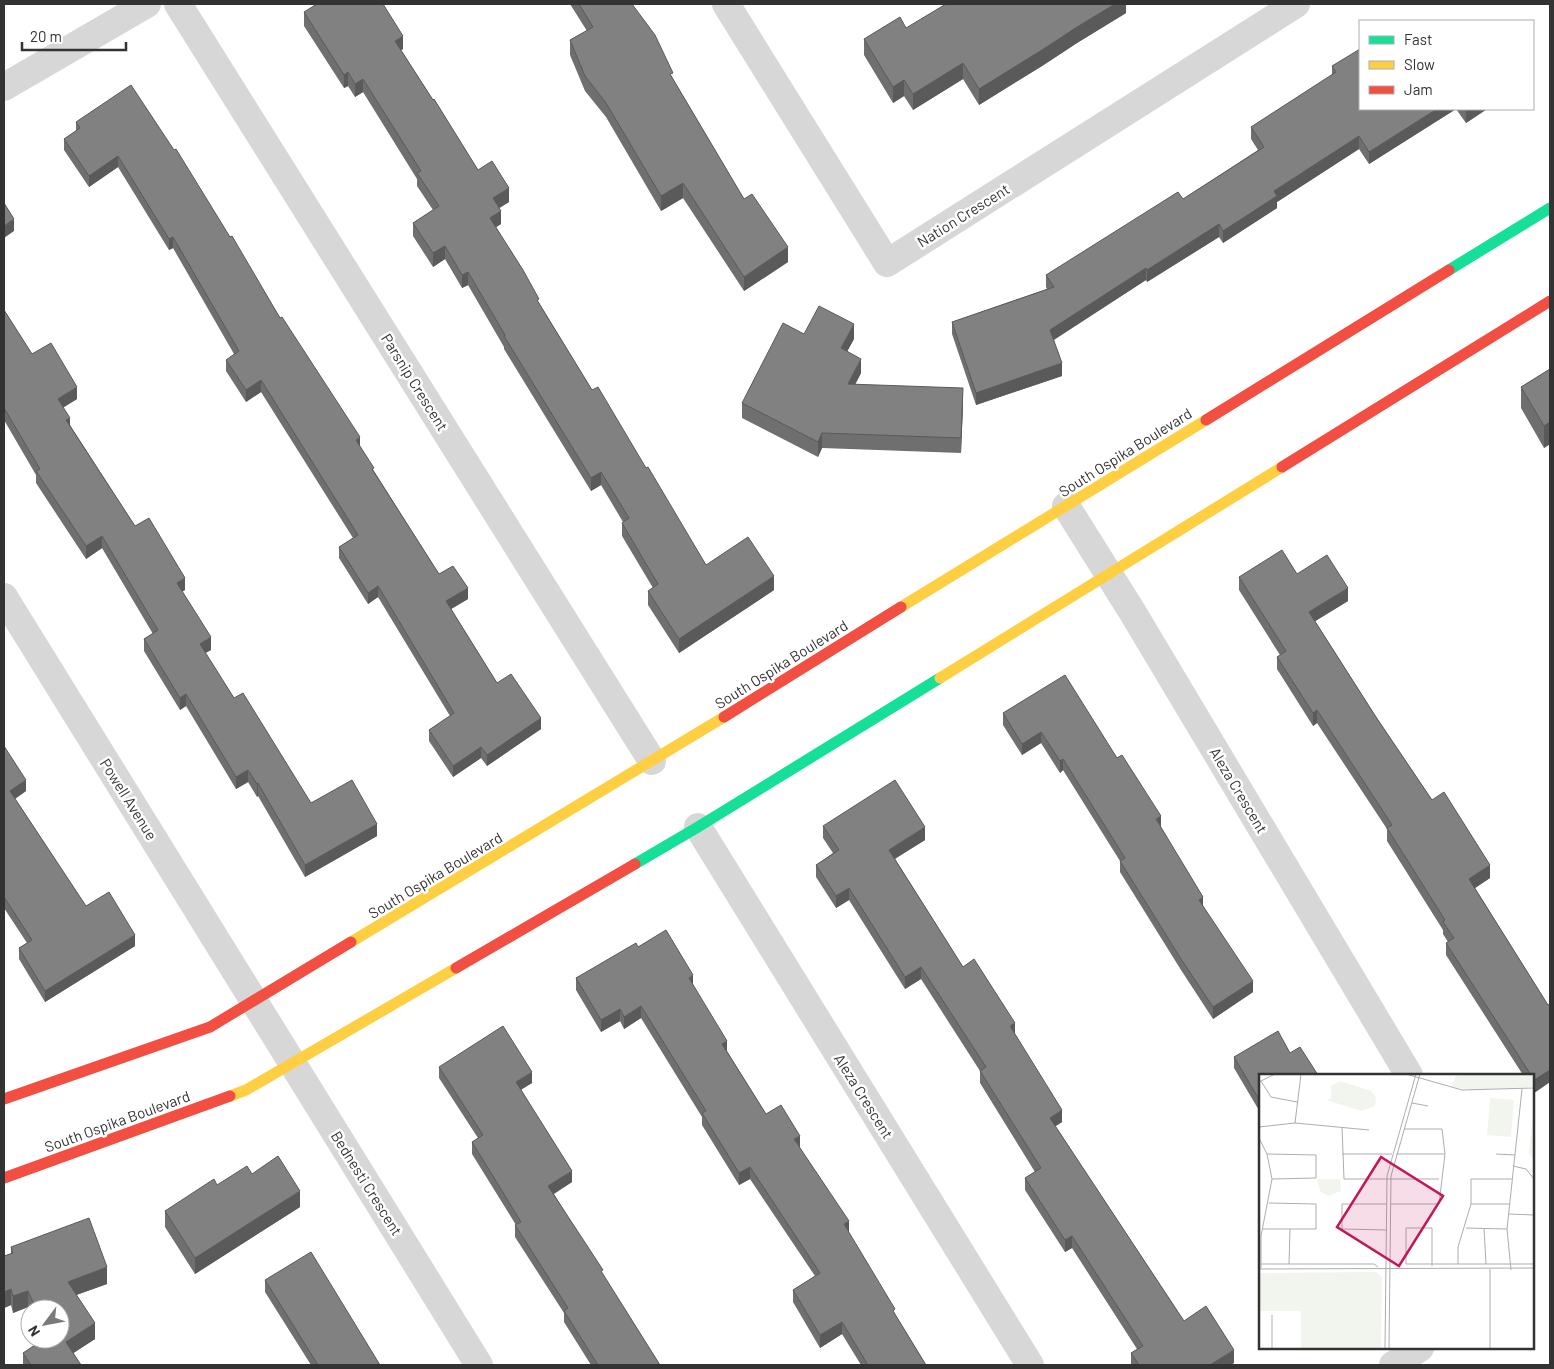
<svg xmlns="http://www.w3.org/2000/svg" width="1554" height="1369" font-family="Barlow,sans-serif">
	<rect width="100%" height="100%" fill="#fff"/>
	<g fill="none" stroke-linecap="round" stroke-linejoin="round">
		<path stroke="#d7d7d7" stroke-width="28" d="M178 4 652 761
			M726 4 887 263 1296 4
			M4 87 147 4
			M1066 506 1133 613 1409 1075
			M4 597 479 1365
			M698 827 1030 1365
			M1393 1365 1420 1348"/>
		<path stroke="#16e098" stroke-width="11" d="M1449 270 1550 208
			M635 864 698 827 940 678"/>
		<path stroke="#ffcf43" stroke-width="11" d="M901 607 1206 420
			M940 678 1282 467
			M351 942 724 717
			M230 1096 246 1090 456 968"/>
		<path stroke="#f24e42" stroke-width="11" d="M1206 420 1449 270
			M1282 467 1550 301
			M724 717 901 607
			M456 968 635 864
			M4 1099 210 1027 351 942
			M4 1178 230 1096"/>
	</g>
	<path fill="#6f6f6f" d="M570 4H632L673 79 744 199 788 262 744 291 683 198 661 211 606 117 585 91 570 55V40L587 31Z
		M1126 4V13L1077 43 1042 66 979 105 963 79 913 110 904 96 893 103 864 55V39L906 28Z
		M304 12 403 49 401 50 478 170 509 202 499 208 501 224 496 227 539 303 592 390 646 468 706 565 774 590 679 653 648 605V591L653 588 622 536V523L623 522 601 485 591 491 504 349V347L468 285 462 288 445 259 433 267 413 236V223L433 210 417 186V179L363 92 355 97 348 86 344 88 304 26Z
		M1332 66 1360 109H1487L1466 123 1456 109 1369 164 1359 149 1277 202V208L1223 243 1219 237 1147 282 1146 280 1054 340 1062 376 976 405 952 334V322L1047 289 1046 287V275L1183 199 1258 150 1251 139V127L1332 75Z
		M76 122 230 237 360 446 374 471 439 574 468 599 451 609 497 683 541 729 487 766 481 758 453 777 429 741V730L450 716 378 597 368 604 339 558V547L353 538 261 392 246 402 226 371V360L234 354 173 248 169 250 118 167 89 187 64 150V139L76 131Z
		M4 310 32 354 77 399 63 407 70 425 135 526 185 590 182 591 211 650 205 653 234 698 311 803 377 836 305 877 258 796 257 797 248 782 236 789 186 706 180 710 144 651V639L153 634 102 548 86 559 36 483V475L4 420Z
		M854 339 847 351 861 373 855 384 963 403 961 453 822 448 818 457 742 418V403Z
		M1550 369V444L1544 448 1521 408V387Z
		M1297 574 1348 601 1315 621 1376 717 1432 800 1490 878 1475 888 1548 1005 1550 1004V1082L1534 1093 1533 1091V1075H1523L1446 955V943L1448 942 1443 934V930L1387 841V829L1317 723 1313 726 1277 669V657L1280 655 1239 590V577Z
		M1003 713 1117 758 1161 827 1203 906 1253 992 1213 1019 1181 970 1120 872V861L1063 770 1060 773 1041 743 1022 755 1003 725Z
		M4 746 26 791 15 799 86 906 135 946 45 1002 19 959V948L27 943 4 908Z
		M823 826 925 840 895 859 963 967 1015 1034 1062 1122 1055 1126 1184 1321 1234 1363 1230 1365H1131V1353L1137 1349 1072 1248 1065 1252 1025 1190V1178L1035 1172 980 1083V1071L921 979 905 989 849 900 836 908 816 877V865L833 853 823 838Z
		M638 947 693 986 727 1051 766 1114 800 1148 895 1314 926 1365H861L842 1334 820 1348 793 1302V1290L815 1276 750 1179 739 1185 702 1125V1117L641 1018 624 1029 620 1021 601 1032 576 990V978Z
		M1290 1053 1260 1075V1112L1234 1068V1057Z
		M439 1067 532 1083 521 1089 572 1182 554 1194 603 1275 660 1365H591L564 1322V1313L515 1237V1225H516L472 1154V1142L478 1138 439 1078Z
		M252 1174 300 1207 195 1274 165 1227V1211L217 1185Z
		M11 1247 107 1284 76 1295 95 1339 73 1353 81 1365H23V1353L43 1340V1339H60V1309H30V1312L28 1307 13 1313 11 1305 4 1308V1256L11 1254Z
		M265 1280 380 1365H311L265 1292Z"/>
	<path fill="#5a5a5a" d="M1115 4H1126V13L1077 43 1042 66 979 105V89L1077 27Z
		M403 36V49L395 54V41Z
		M963 63V79L913 110V94Z
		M348 72V86L344 88V75Z
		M363 79V92L355 97V84Z
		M904 80V96L893 103V87Z
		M1437 109H1456L1369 164V152Z
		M1469 109H1487L1466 123V111Z
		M1359 136V149L1277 202V208L1223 243V231L1274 191Z
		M118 156V167L89 187V176Z
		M683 183V198L661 211V196Z
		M509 188V202L493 212V198Z
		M501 211V224L490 231V218Z
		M14 219V231L4 238V226Z
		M1219 224V237L1147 282V270Z
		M173 237V248L169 250V239Z
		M445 246V259L433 267V253Z
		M788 247V262L744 291V277Z
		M1146 268V280L1050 342V330Z
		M468 272V285L462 288V275Z
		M854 324V339L841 363V348Z
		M861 359V373L848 399V384Z
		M1062 363V376L976 405V393Z
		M261 380V392L246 402V390Z
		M77 387V399L58 411V399Z
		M963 388V403L961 453V438Z
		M70 418V430L66 420Z
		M1550 422V444L1544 448V426Z
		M822 433V448L818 457V442Z
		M360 437V448L356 440Z
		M601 472V485L591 491V478Z
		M102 536V548L86 559V546Z
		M774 576V590L679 653V639Z
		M185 578V590L177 595V583Z
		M378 586V597L368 604V593Z
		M468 588V599L446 612V601Z
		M1348 588V601L1309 625V612Z
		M211 637V650L200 656V644Z
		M186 694V706L180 710V698Z
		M1317 710V723L1313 726V713Z
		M541 718V729L487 766V755Z
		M1041 732V743L1022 755V744Z
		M481 747V758L453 777V766Z
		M1063 759V770L1060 773V761Z
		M248 770V782L236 789V777Z
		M26 780V791L10 802V791Z
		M258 783V796L257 797V784Z
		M1161 816V827L1156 819Z
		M377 824V836L305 877V865Z
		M925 827V840L889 862V850Z
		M1490 865V878L1469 892V879Z
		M849 888V900L836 908V896Z
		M1203 897V908L1199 900Z
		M135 935V946L45 1002V991Z
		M921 967V979L905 989V977Z
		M693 975V988L689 978Z
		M1253 981V992L1213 1019V1007Z
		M641 1006V1018L624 1029V1017Z
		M620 1009V1021L601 1032V1020Z
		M1015 1023V1035L1010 1026Z
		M727 1041V1053L722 1044Z
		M1550 1070V1082L1534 1093V1080Z
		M532 1072V1083L516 1093V1082Z
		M1062 1110V1122L1050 1130V1118Z
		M800 1136V1148L794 1139Z
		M750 1167V1179L739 1185V1173Z
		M572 1171V1182L548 1197V1186Z
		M300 1191V1207L195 1274V1258Z
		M849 1221V1233L844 1224Z
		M1072 1236V1248L1065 1252V1240Z
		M107 1267V1284L68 1298V1282Z
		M11 1289V1305L4 1308V1292Z
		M28 1291V1307L13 1313V1296Z
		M842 1322V1334L820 1348V1335Z
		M95 1323V1339L66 1358V1342Z
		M1234 1350V1363L1230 1365H1210Z"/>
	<path fill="#818181" stroke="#5a5a5a" d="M317 4H383L403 36 395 41 433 100 434 99 478 170 492 161 509 188 493 198 501 211 490 218 523 270 539 299 537 300 592 390 598 387 646 468 648 467 706 565 748 537 774 576 679 639 648 591 658 584 622 523 629 518 601 472 591 478 504 336 505 335 468 272 462 275 445 246 433 253 413 223 439 206 417 173 421 171 363 79 355 84 348 72 344 75 304 12Z
		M579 4H632L655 35 673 73 670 74 744 199 752 194 788 247 744 277 683 183 661 196 606 103 585 76 570 40 593 27Z
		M946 4H1115L1077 27 1042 50 979 89 963 63 913 94 904 80 893 87 864 39 900 17 906 28Z
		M1360 49V109H1437L1369 152 1359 136 1274 191 1277 196 1223 231 1219 224 1147 270 1146 268 1050 330 1062 363 976 393 952 322 1054 287 1046 275 1178 192 1183 199 1264 147 1251 127 1336 72 1332 66Z
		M131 85 174 150 176 149 230 237 232 236 280 318 282 317 360 437 356 440 374 468 372 469 439 574 453 566 468 588 446 601 497 683 511 674 541 718 487 755 481 747 453 766 429 730 454 713 378 586 368 593 339 547 358 535 261 380 246 390 226 360 239 351 173 237 169 239 118 156 89 176 64 139 80 128 76 122Z
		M4 203 14 219 4 226Z
		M819 306 854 324 841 348 861 359 848 384 963 388 961 438 822 433 818 442 742 403 783 323 804 334Z
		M4 310 32 354 51 343 77 387 58 399 70 418 66 420 135 526 149 518 185 578 177 583 211 637 200 644 234 698 243 693 311 803 352 780 377 824 305 865 258 783 257 784 248 770 236 777 186 694 180 698 144 639 158 630 102 536 86 546 36 471 40 469 4 408Z
		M1550 369V422L1544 426 1521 387Z
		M1282 550 1297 574 1327 555 1348 588 1309 612 1376 717 1432 800 1444 792 1490 865 1469 879 1548 1005 1550 1004V1070L1534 1080 1533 1078V1075H1531L1446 943 1454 938 1443 922 1445 920 1387 828 1392 825 1317 710 1313 713 1277 657 1286 651 1239 577Z
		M1065 675 1117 758 1122 755 1161 816 1156 819 1203 897 1199 900 1253 981 1213 1007 1181 959 1120 861 1125 858 1063 759 1060 761 1041 732 1022 744 1003 713Z
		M4 746 26 780 10 791 86 906 109 892 135 935 45 991 19 948 32 940 4 897Z
		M895 780 925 827 889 850 963 967 974 959 1015 1023 1010 1026 1062 1110 1050 1118 1184 1321 1206 1306 1234 1350 1210 1365H1139L1131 1353 1143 1346 1072 1236 1065 1240 1025 1178 1041 1168 980 1071 986 1067 921 967 905 977 849 888 836 896 816 865 839 850 823 826Z
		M666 930 693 975 689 978 727 1041 722 1044 766 1114 781 1105 800 1136 794 1139 849 1221 844 1224 895 1309 893 1311 926 1365H868L842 1322 820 1335 793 1290 820 1273 750 1167 739 1173 702 1113 706 1111 641 1006 624 1017 620 1009 601 1020 576 978 636 943 638 947Z
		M503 1026 532 1072 516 1082 572 1171 548 1186 603 1270 601 1271 660 1365H598L564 1311 568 1308 515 1225 521 1222 472 1142 483 1135 439 1067Z
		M1278 1031 1290 1053 1300 1047 1318 1075H1260V1101L1234 1057Z
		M278 1156 300 1191 195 1258 165 1211 214 1179 217 1185 247 1166 252 1174Z
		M89 1218 107 1267 68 1282 95 1323 66 1342 81 1365H31L23 1353 44 1339H60V1309H36L28 1291 13 1296 11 1289 4 1292V1256L13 1253 11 1247Z
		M311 1252 380 1365H318L265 1280Z"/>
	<g text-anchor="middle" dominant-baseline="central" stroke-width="5" stroke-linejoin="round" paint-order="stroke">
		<g font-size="15" fill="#333" stroke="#fff">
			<text transform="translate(963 215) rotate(-32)">Nation Crescent</text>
			<text transform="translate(415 382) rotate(58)">Parsnip Crescent</text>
			<text transform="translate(1125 452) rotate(-32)">South Ospika Boulevard</text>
			<text transform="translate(781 664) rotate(-32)">South Ospika Boulevard</text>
			<text transform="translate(1239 790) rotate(59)">Aleza Crescent</text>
			<text transform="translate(129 799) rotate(58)">Powell Avenue</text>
			<text transform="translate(435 875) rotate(-31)">South Ospika Boulevard</text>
			<text transform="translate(864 1096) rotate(58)">Aleza Crescent</text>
			<text transform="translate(117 1121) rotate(-20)">South Ospika Boulevard</text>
			<text transform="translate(367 1183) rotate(58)">Bednesti Crescent</text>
		</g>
	</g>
	<g transform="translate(1259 1074)">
		<rect width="275" height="275" fill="#fff"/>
		<path d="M198 0H273L275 13 215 16 192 13ZM81 7 112 17 117 23 116 32 103 37 67 26 72 25V12ZM231 24 255 26 252 63 228 61ZM275 30V87L270 79ZM58 105H81L82 117 69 122 61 117ZM117 198 123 203 122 275H42V237H0V199Z" fill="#f1f5ed"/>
		<path fill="none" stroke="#adadad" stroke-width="1" d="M147 0 203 16 275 14M2 7 12 23 38 28M0 8 16 0M153 29 169 32M36 49 42 0M0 53 36 49 110 56M83 53 85 105H180M0 64 8 80 13 105 2 162V194M8 80 57 81V104L13 105M83 80H133M137 80H186M237 80 256 81M254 92 267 95 275 105M127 130H83V155L128 156M132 130H180L186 80 183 55H145M212 130H251M250 140 275 141M275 148V184M207 154 248 155M225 154 227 190M4 155H57V130L10 129M2 190H115L119 193M30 190 31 155M147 190H275M147 190V154H173V192M199 190V173L212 130V105H253M0 195 275 194M252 196 248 155 263 15M13 275V241M126 275 128 102 157 0M130 275 132 102 161 0M231 275V195"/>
		<path fill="#c2185b" fill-opacity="0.15" stroke="#c2185b" stroke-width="2.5" d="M122 83 184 122 140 192 78 153Z"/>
		<rect width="275" height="275" fill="none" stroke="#333" stroke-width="2.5"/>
	</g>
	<rect width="1554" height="1369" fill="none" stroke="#333333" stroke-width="10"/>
	<rect x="1359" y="20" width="175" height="90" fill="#ffffff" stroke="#adadad"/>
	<rect x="1369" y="36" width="25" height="8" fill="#16e098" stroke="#adadad"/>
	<text x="1404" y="45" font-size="15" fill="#333333">Fast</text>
	<rect x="1369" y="61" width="25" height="8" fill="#ffcf43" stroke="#adadad"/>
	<text x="1404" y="70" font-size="15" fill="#333333">Slow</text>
	<rect x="1369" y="86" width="25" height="8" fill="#f24e42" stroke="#adadad"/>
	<text x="1404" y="95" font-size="15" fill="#333333">Jam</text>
	<g transform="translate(45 1324) rotate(238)"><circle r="24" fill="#ffffff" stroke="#adadad"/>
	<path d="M0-4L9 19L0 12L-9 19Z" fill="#7a7a7a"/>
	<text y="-8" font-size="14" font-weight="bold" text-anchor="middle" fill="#333333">N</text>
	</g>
	<path d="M22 42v8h104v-8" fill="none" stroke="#333333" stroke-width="2.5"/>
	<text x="30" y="42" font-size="15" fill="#333333" stroke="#ffffff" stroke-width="4" paint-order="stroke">20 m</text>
</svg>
